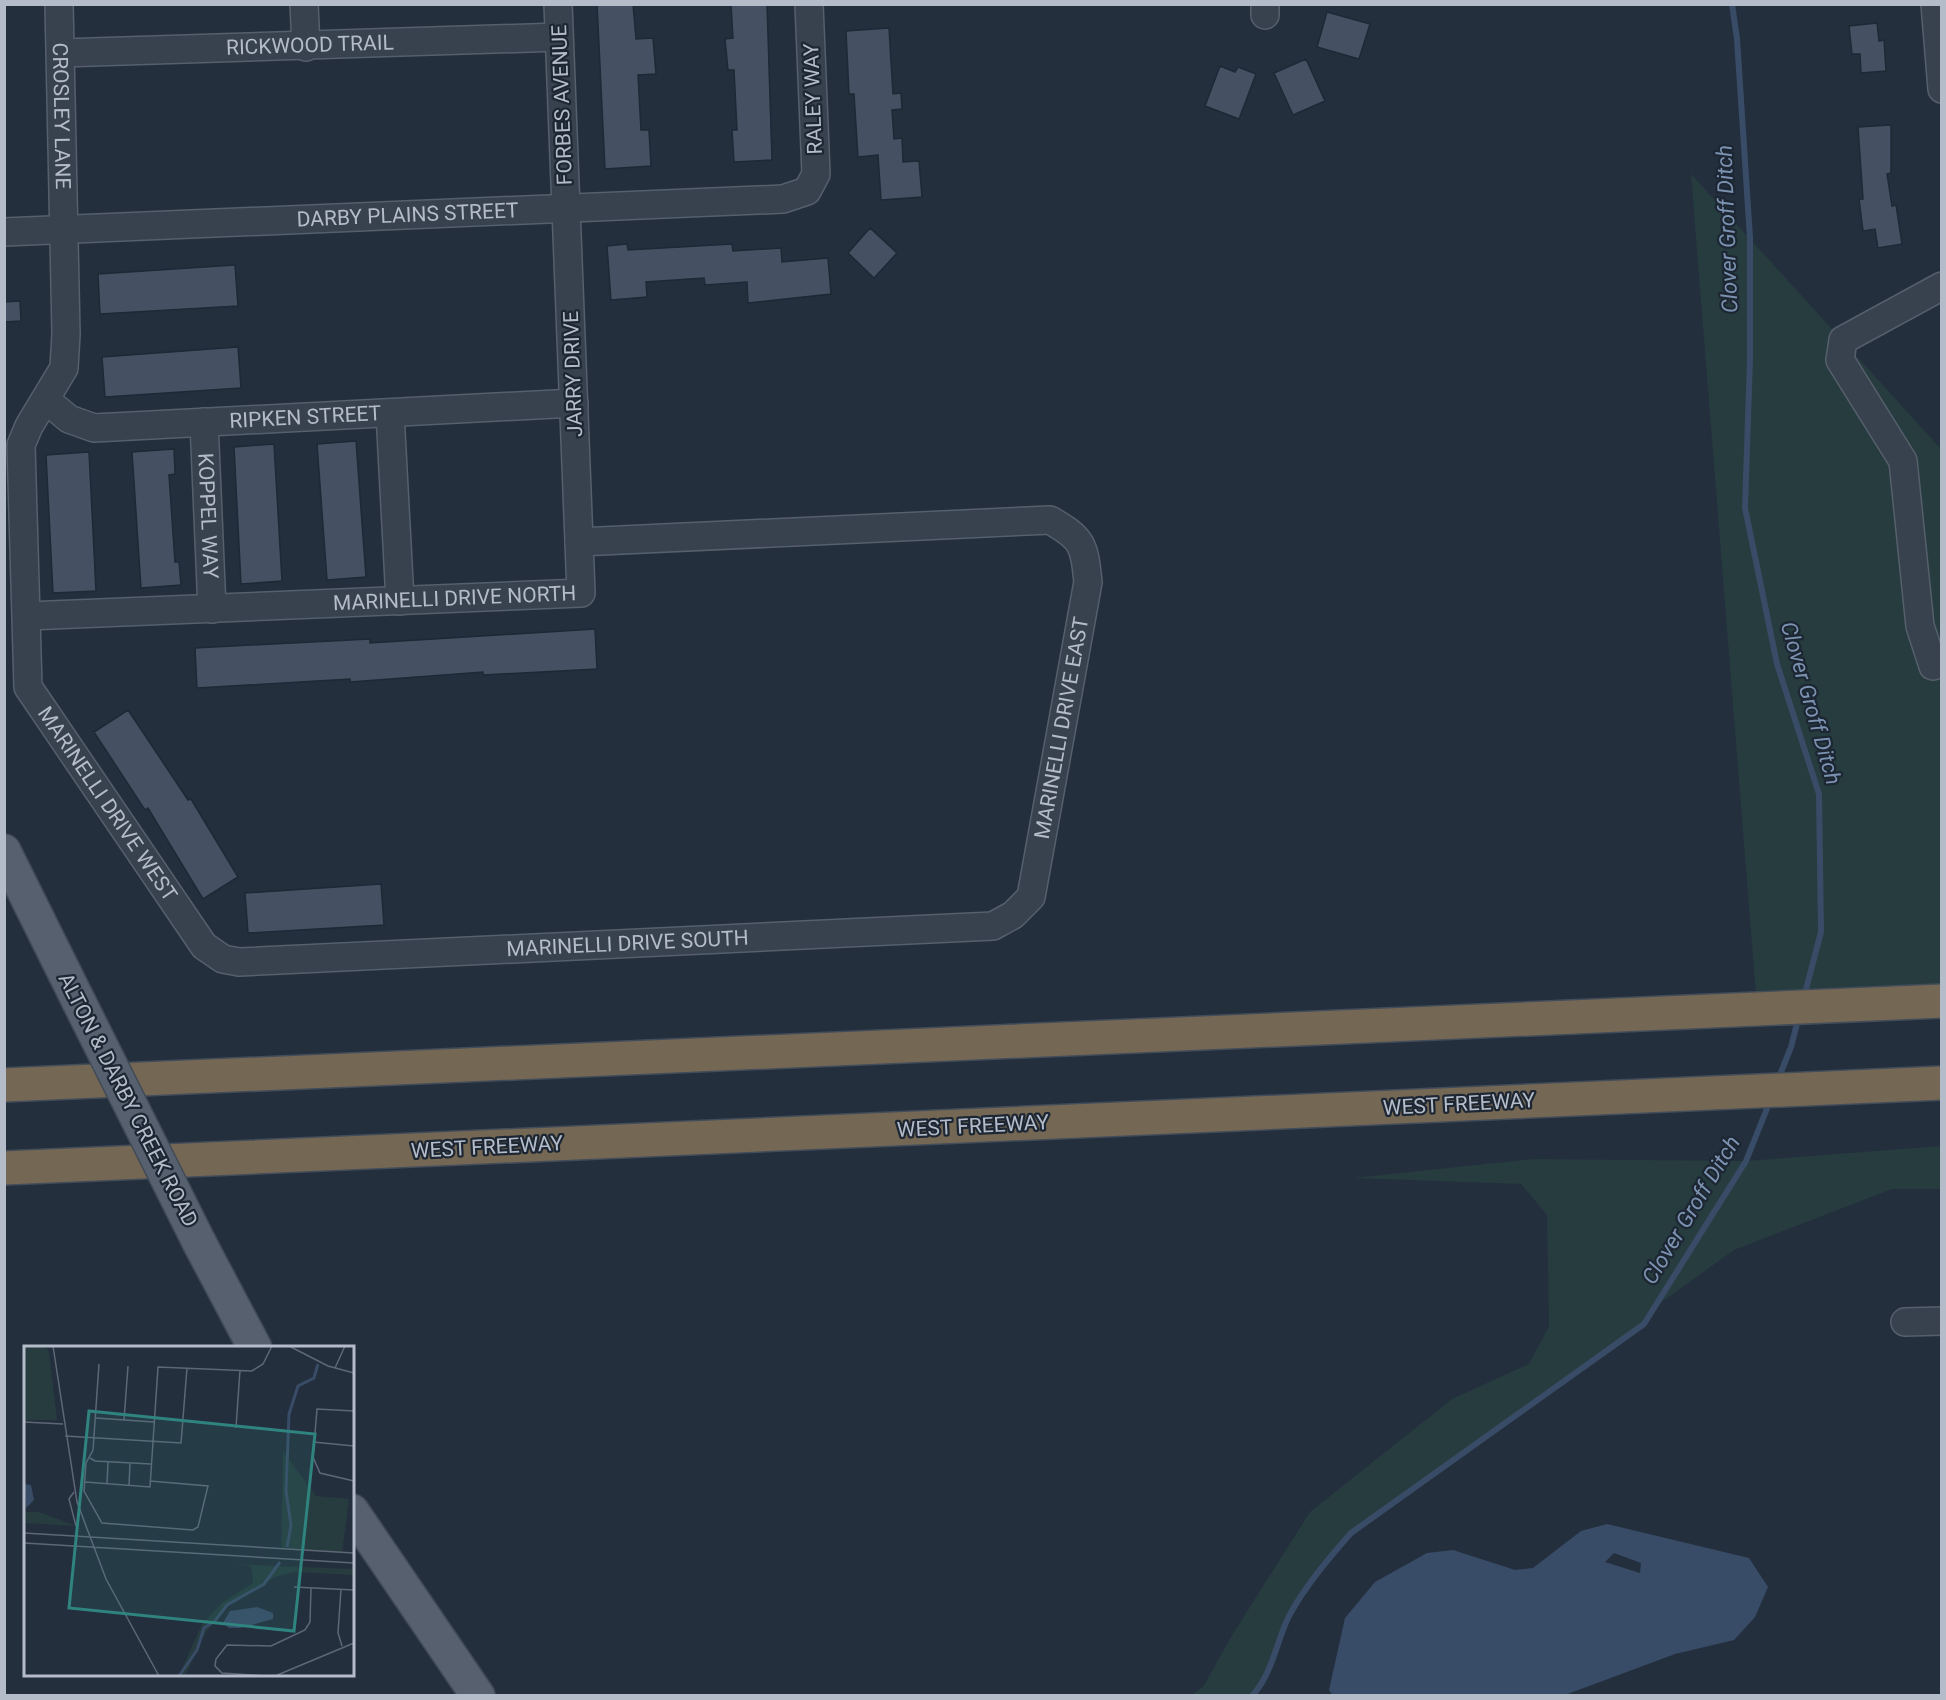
<svg xmlns="http://www.w3.org/2000/svg" width="1946" height="1700" font-family="Roboto,sans-serif">
	<rect width="100%" height="100%" fill="#242f3e"/>
	<path fill="#263c3f" d="M1691 174 1941 449V1001L1757 1008Z
		M1941 1146V1189H1892L1734 1250 1659 1304 1644 1324 1351 1533C1329 1558 1305 1586 1289 1616 1276 1642 1273 1673 1252 1695H1191L1203 1687 1234 1632 1310 1512 1452 1399 1529 1364 1549 1326 1547 1215 1521 1184 1353 1178 1533 1159 1746 1161Z"/>
	<path fill="#394c67" fill-rule="evenodd" d="M1607 1524 1749 1558 1768 1587 1755 1617 1734 1640 1675 1654 1565 1695 1333 1696 1329 1690 1345 1618 1375 1582 1427 1553 1453 1550 1515 1570 1533 1568 1581 1531ZM1614 1553 1641 1563 1640 1573 1605 1562Z"/>
	<g fill="none" stroke-linecap="round" stroke-linejoin="round">
		<path stroke="#394c67" stroke-width="6" d="M1732 4 1737 39 1750 238V360L1745 508 1777 664 1819 794 1821 932 1804 997
			M1778 1080 1791 1047 1799 1016
			M1252 1696C1273 1673 1276 1642 1289 1616 1305 1586 1329 1558 1351 1533L1644 1324 1746 1161 1770 1101"/>
	</g>
	<path fill="#455162" stroke="#1f2835" stroke-width="1.5" d="M597 4H633L636 39 653 38 656 74 638 75 641 130H649L651 166 605 169Z
		M731 4H767L772 160 734 162 732 130H737L734 70H728L725 39 733 38Z
		M1327 12 1370 24 1359 59 1317 47Z
		M1877 23 1879 41 1884 40 1886 71 1861 73 1860 54H1852L1849 26Z
		M889 28 893 94 901 93 902 109 892 110 894 139 902 138 903 162 919 161 922 197 881 200 878 155 858 157 854 94H849L846 31Z
		M1306 59 1325 101 1293 115 1274 73Z
		M1220 66 1235 72 1238 67 1256 74 1239 119 1205 106Z
		M1891 125V173L1887 174 1892 206 1896 205 1902 244 1878 248 1875 229 1863 231 1859 199H1863L1858 127Z
		M870 228 897 253 874 278 848 253Z
		M627 244 628 250 732 244 733 251 781 248 782 262 828 258 831 294 748 303 747 282 705 285 704 278 646 282 647 297 611 300 607 246Z
		M235 265 238 306 100 314 98 274Z
		M20 301 21 321 4 322V302Z
		M238 347 241 388 105 397 102 357Z
		M356 441 366 577 327 580 317 444Z
		M274 444 282 581 241 584 234 447Z
		M174 449 175 474 169 475 175 562H179L181 585 141 588 132 452Z
		M89 452 96 591 53 593 46 455Z
		M595 629 597 669 483 675V672L350 682V679L197 688 195 648 370 639V643Z
		M128 710 188 800 191 799 238 877 203 899 148 808 145 810 94 732Z
		M381 884 384 925 248 933 245 893Z"/>
	<g fill="none" stroke-linecap="round" stroke-linejoin="round">
		<g stroke="#565f6c" stroke-width="30">
			<g id="minor">
				<path id="s1" d="M59 4 66 334 64 368 29 426 21 445 28 687 204 946 223 959 239 962 993 926 1013 915 1031 897 1088 582C1084 544 1083 539 1050 520L579 542"/>
				<path d="M304 4 306 47"/>
				<path d="M1265 4V15"/>
				<path d="M1935 4 1942 89"/>
				<path id="s2" d="M61 53 559 37"/>
				<path id="s3" d="M4 232 783 199 807 191 816 174 809 4"/>
				<path id="s4" d="M46 400 69 419 94 428 574 403"/>
				<path d="M390 413 400 601"/>
				<path id="s5" d="M204 422 212 609"/>
				<path id="s6" d="M27 616 581 593 558 4"/>
				<path d="M1933 666 1920 626 1903 461 1840 360 1843 340 1942 286"/>
				<path d="M1905 1322 1942 1321"/>
			</g>
		</g>
		<g stroke="#414a57" stroke-width="36">
			<path id="major" d="M4 851 78 1000
				M200 1244 255 1348
				M352 1511 478 1696"/>
		</g>
		<g stroke="#434c59" stroke-width="36">
			<path id="highway" d="M4 1085 1942 1001
				M4 1168 1942 1083"/>
		</g>
		<use href="#minor" stroke="#38414e" stroke-width="27"/>
		<use href="#major" stroke="#56606e" stroke-width="33"/>
		<use href="#highway" stroke="#746855" stroke-width="33"/>
		<g stroke="#414a57" stroke-width="36" stroke-linecap="butt">
			<path id="major-bridge" d="M78 1000 200 1244"/>
		</g>
		<use href="#major-bridge" stroke="#56606e" stroke-width="33"/>
	</g>
	<g text-anchor="middle" dominant-baseline="central" stroke-width="4.5" stroke-linejoin="round" paint-order="stroke">
		<g font-size="21" fill="#b4bcc9" stroke="#1d2633">
			<text stroke="none"><textPath href="#s2" startOffset="249">RICKWOOD TRAIL</textPath></text>
			<text transform="translate(813 99) rotate(-92)">RALEY WAY</text>
			<text transform="translate(562 105) rotate(-92)">FORBES AVENUE</text>
			<text stroke="none"><textPath href="#s1" startOffset="112">CROSLEY LANE</textPath></text>
			<text stroke="none"><textPath href="#s3" startOffset="404">DARBY PLAINS STREET</textPath></text>
			<text transform="translate(573 374) rotate(-92)">JARRY DRIVE</text>
			<text stroke="none"><textPath href="#s4" startOffset="268">RIPKEN STREET</textPath></text>
			<text stroke="none"><textPath href="#s5" startOffset="94">KOPPEL WAY</textPath></text>
			<text stroke="none"><textPath href="#s6" startOffset="428">MARINELLI DRIVE NORTH</textPath></text>
			<text stroke="none"><textPath href="#s1" startOffset="2022">MARINELLI DRIVE EAST</textPath></text>
			<text stroke="none"><textPath href="#s1" startOffset="836">MARINELLI DRIVE WEST</textPath></text>
			<text stroke="none"><textPath href="#s1" startOffset="1436">MARINELLI DRIVE SOUTH</textPath></text>
			<text transform="translate(128 1100) rotate(63)">ALTON &amp; DARBY CREEK ROAD</text>
			<text transform="translate(1459 1104) rotate(-3)">WEST FREEWAY</text>
			<text transform="translate(973 1126) rotate(-3)">WEST FREEWAY</text>
			<text transform="translate(487 1147) rotate(-3)">WEST FREEWAY</text>
		</g>
		<g font-size="22" font-style="italic" fill="#7c92b1" stroke="#1d2633">
			<text transform="translate(1727 229) rotate(-92)">Clover Groff Ditch</text>
			<text transform="translate(1811 703) rotate(74)">Clover Groff Ditch</text>
			<text transform="translate(1691 1210) rotate(-59)">Clover Groff Ditch</text>
		</g>
	</g>
	<g transform="translate(24 1346)">
		<rect width="330" height="330" fill="#242f3e"/>
		<path d="M0 0H22L25 6 33 74H0ZM259 105 292 150 325 153 318 207 257 203ZM0 166H15L52 180 0 177ZM208 218 330 223V229L270 226 251 231 200 262 181 288 162 328 155 329 178 278 199 256 229 237 227 220Z" fill="#263c3f"/>
		<path d="M0 138 7 139 10 154 2 162ZM233 261 249 267V273L216 282H205L199 277 206 265Z" fill="#394c67"/>
		<path fill="none" stroke="#394c67" stroke-width="3" d="M263 201 267 179 262 145 265 68 274 40 290 32 294 18M155 330 173 304 180 282 191 275 203 259 240 238 256 216"/>
		<path fill="none" stroke="#5e6776" stroke-width="1.5" d="M29 0 53 156 82 233 135 330M265 0 304 20 330 27M75 18 69 104 62 117 60 145 78 177 169 184 174 181 184 140 126 135M311 22 321 0M330 65 293 63 289 111 296 127 330 135M72 72 130 76M100 74 104 20M0 76 39 78M212 82 216 24M41 90 157 97 163 22M289 96 330 100M66 112 71 115 127 118M61 136 126 141 134 21 228 25 239 18 248 0M83 138 84 116M105 139 106 117M50 146 45 153 52 180M0 187 330 207M0 197 330 217M270 241 330 244M317 243 314 287 318 300M241 330 198 327 191 320 192 313 203 299 247 300 281 284 286 276 287 242M251 330 330 297"/>
		<path fill="#308480" fill-opacity="0.15" stroke="#308480" stroke-width="3" d="M65 65 291 88 270 285 45 262Z"/>
		<rect width="330" height="330" fill="none" stroke="#b4bcc9" stroke-width="3"/>
	</g>
	<rect width="1946" height="1700" fill="none" stroke="#b4bcc9" stroke-width="12"/>
</svg>
